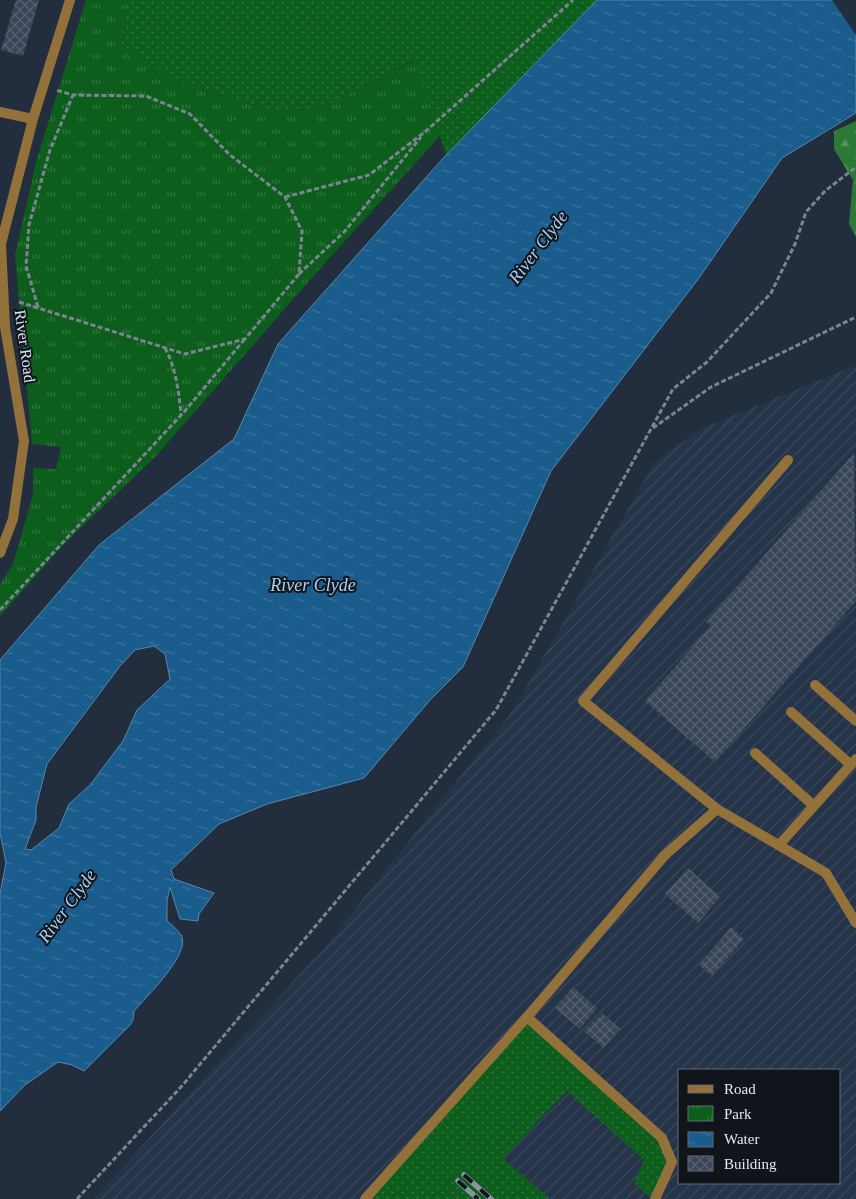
<svg xmlns="http://www.w3.org/2000/svg" width="856" height="1199" font-family="Georgia,serif">
	<defs>
		<pattern id="industrial-furrows" width="10" height="10" patternUnits="userSpaceOnUse" patternTransform="scale(1.25)"><rect width="10" height="10" fill="#26344a"/><path d="M-1 1l2-2M0 10L10 0M9 11l2-2" fill="none" stroke="#3b485c"/></pattern>
		<pattern id="grass-dots" width="8" height="8" patternUnits="userSpaceOnUse" patternTransform="scale(1.25)"><rect width="8" height="8" fill="#0d5e1d"/><path d="M2 2h.1M6 6h.1" fill="none" stroke="#30753e" stroke-width="1.8" stroke-linecap="round"/></pattern>
		<pattern id="forest-firs" width="22" height="20" patternUnits="userSpaceOnUse" patternTransform="scale(1.25)"><rect width="22" height="20" fill="#2c7935"/><path d="M5 1l3.5 6h-7zM16 11l3.5 6h-7z" fill="#54925d"/></pattern>
		<pattern id="park-tufts" width="24" height="20" patternUnits="userSpaceOnUse" patternTransform="scale(1.25)"><rect width="24" height="20" fill="#0d5e1d"/><path d="M3 7l-1-3M5 7V3M7 7l1-3M15 17l-1-3M17 17v-4M19 17l1-3" fill="none" stroke="#30753e"/></pattern>
		<pattern id="water-ripples" width="26" height="14" patternUnits="userSpaceOnUse" patternTransform="scale(1.25)"><rect width="26" height="14" fill="#1a5d8d"/><path d="M2 4q2-2 4 0t4 0M15 11q2-2 4 0t4 0" fill="none" stroke="#3b749e"/></pattern>
		<pattern id="building-cross-hatch" width="8" height="8" patternUnits="userSpaceOnUse" patternTransform="scale(1.25)"><rect width="8" height="8" fill="#3a4557"/><path d="M0 0l8 8M0 8l8-8" fill="none" stroke="#566070"/></pattern>
	</defs>
	<rect width="100%" height="100%" fill="#222d3d"/>
	<path fill="url(#industrial-furrows)" fill-rule="evenodd" d="M856 365V1199H93L323 949 513 710 654 463 700 429ZM680 1070H840V1183H680Z"/>
	<path fill="url(#grass-dots)" d="M128 0H597L446 155 414 59 326 107 272 112 174 79 121 44Z
		M527 1017 662 1138 672 1162 652 1199 634 1183 644 1160 567 1091 503 1158 550 1199H365Z"/>
	<path fill="url(#forest-firs)" d="M856 121V237L849 224 853 180 834 149V131Z"/>
	<path fill="url(#park-tufts)" d="M86 0H128L121 44 174 79 272 112 326 107 415 59 440 136 324 264 156 456 64 544 0 616V584L13 564 33 494V468L56 469 61 447 32 444 15 255 36 162Z"/>
	<path fill="url(#water-ripples)" stroke="#5587ac" fill-rule="evenodd" d="M597 0H856V113L782 158 699 278 551 471 463 667 430 700 364 778 267 804 219 824 171 870 174 879 214 893 199 914 198 921 180 919 170 887 167 901V921C172 925 178 930 181 935 192 953 146 997 134 1011L133 1020 130 1025 84 1071 72 1065 58 1062 25 1085 0 1111V894L6 863 0 833V660L99 545 234 439 278 344 446 155ZM154 646 165 654 170 679 137 710 123 741 90 785 69 804 59 828 31 850 25 849 36 820V807L47 764 120 666 135 650Z"/>
	<path fill="#222d3d" d="M832 0H856V35Z"/>
	<path fill="url(#building-cross-hatch)" d="M16 0H39L23 56 1 50Z
		M854 453 856 601 715 762 645 701 711 626 706 622Z
		M688 868 720 897 698 923 665 894Z
		M731 927 744 939 712 976 699 965Z
		M573 987 597 1008 580 1029 555 1008Z
		M602 1013 620 1029 603 1048 584 1031Z"/>
	<g fill="none" stroke-linecap="round" stroke-linejoin="round">
		<path stroke="#7b8592" stroke-width="3" stroke-dasharray="5 2.5" stroke-linecap="butt" d="M285 197 369 175 426 131 573 0
			M299 274 345 231 421 137
			M19 302 185 354 245 339 299 274 302 231 285 197 230 155 190 114 146 96 73 95 56 90
			M38 307 26 266 29 225 50 150 73 95
			M165 348C176 368 179 393 181 415
			M653 428 711 387 856 317
			M0 610 184 412 244 340
			M77 1199 181 1087 496 710 673 389 707 362 771 293 795 244 806 212 825 191 856 167"/>
		<path stroke="#92713a" stroke-width="10" d="M788 460 583 701 717 809 826 873 856 923
			M815 685 856 721
			M791 712 851 765
			M755 753 814 806
			M779 845 856 759
			M527 1017 662 1138 672 1162 655 1199
			M365 1199 527 1017 665 855 717 809"/>
		<path stroke="#92713a" stroke-width="10" d="M0 112 33 119
			M0 553 13 519 24 441 5 327 1 244 33 119 70 0"/>
		<g stroke="#8a94a1" stroke-width="5.5">
			<path id="rail" d="M464 1175 491 1199
				M458 1181 478 1199"/>
		</g>
		<use href="#rail" stroke="#10151c" stroke-width="4" stroke-dasharray="11" stroke-linecap="butt"/>
	</g>
	<g text-anchor="middle" dominant-baseline="central" stroke-width="4" stroke-linejoin="round" paint-order="stroke">
		<g font-size="16" fill="#e0e8f3" stroke="#10151c">
			<text transform="translate(25 346) rotate(82)">River Road</text>
		</g>
		<g font-size="18" font-style="italic" fill="#aad1f3" stroke="#10151c">
			<text transform="translate(538 247) rotate(-53)">River Clyde</text>
			<text x="313" y="585">River Clyde</text>
			<text transform="translate(67 906) rotate(-54)">River Clyde</text>
		</g>
	</g>
	<rect x="678" y="1069" width="162" height="115" fill="#10151c" stroke="#636972"/>
	<rect x="688" y="1085" width="25" height="8" fill="#92713a" stroke="#636972"/>
	<text x="724" y="1094" font-size="15" fill="#e0e8f3">Road</text>
	<rect x="688" y="1106" width="25" height="15" fill="url(#park-tufts)" stroke="#636972"/>
	<text x="724" y="1119" font-size="15" fill="#e0e8f3">Park</text>
	<rect x="688" y="1132" width="25" height="15" fill="url(#water-ripples)" stroke="#636972"/>
	<text x="724" y="1144" font-size="15" fill="#e0e8f3">Water</text>
	<rect x="688" y="1156" width="25" height="15" fill="url(#building-cross-hatch)" stroke="#636972"/>
	<text x="724" y="1169" font-size="15" fill="#e0e8f3">Building</text>
</svg>
